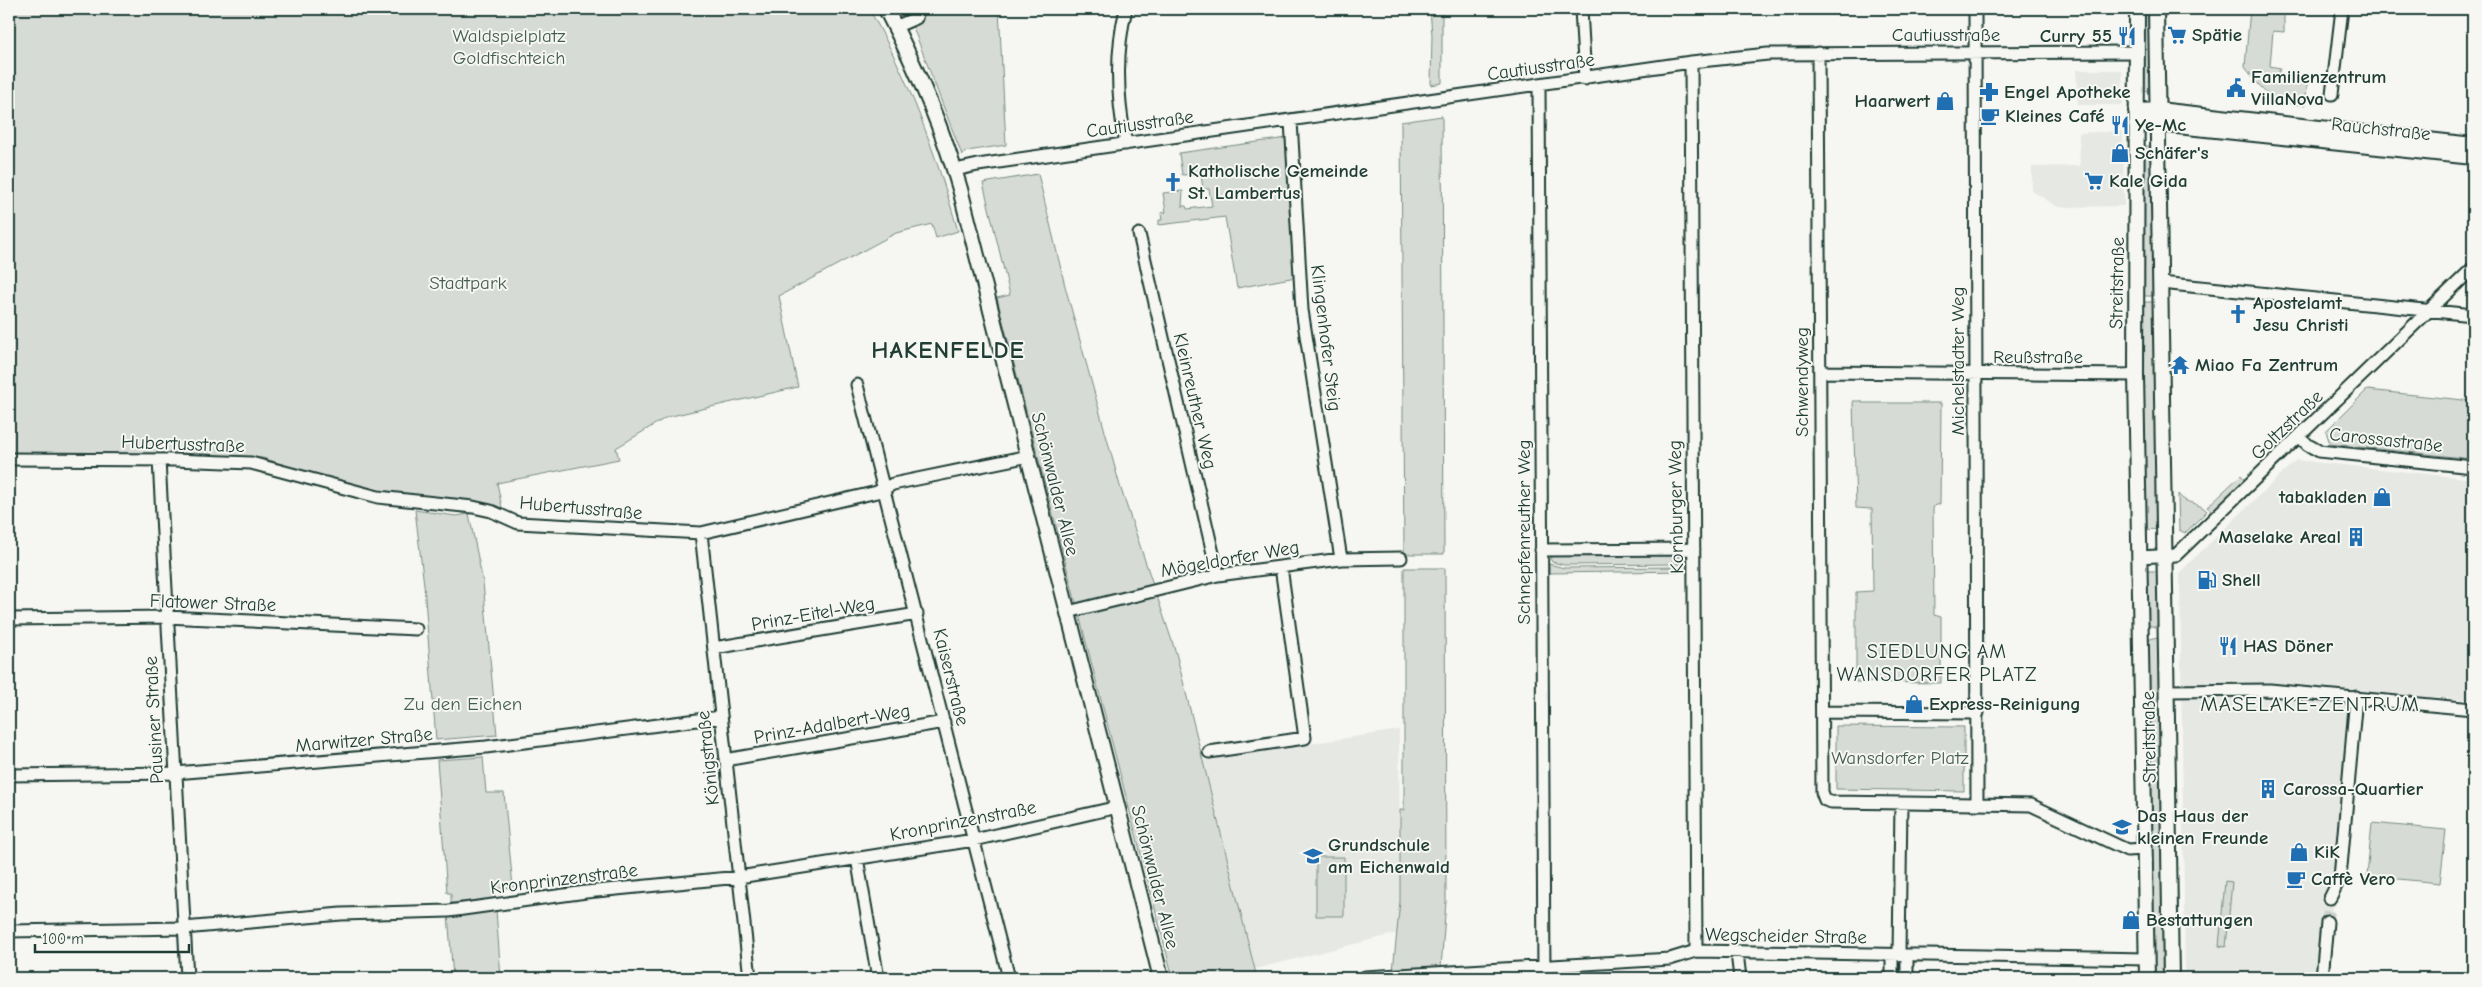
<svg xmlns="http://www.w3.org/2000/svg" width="2482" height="987" font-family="'Comic Neue',sans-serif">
	<rect width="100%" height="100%" fill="#f6f6f2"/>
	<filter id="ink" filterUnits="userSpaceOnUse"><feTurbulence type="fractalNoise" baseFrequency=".02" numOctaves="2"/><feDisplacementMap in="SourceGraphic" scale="10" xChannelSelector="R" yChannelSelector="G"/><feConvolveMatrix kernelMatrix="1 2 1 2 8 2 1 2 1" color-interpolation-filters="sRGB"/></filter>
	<g filter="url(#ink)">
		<path fill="#e6e8e4" d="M2076 70H2122L2123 105H2078Z
			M2123 131 2124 206 2058 207 2032 191V167L2080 166 2079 133Z
			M2296 460 2473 479V700L2349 691 2326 978H2185L2180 572Z
			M1399 730 1400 901 1398 933 1255 969 1203 760Z"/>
		<path fill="#d6dbd6" stroke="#7a8c85" d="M9 9H869C909 78 936 154 958 231L936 238 932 224 896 233 779 296 798 387 667 417 616 448 619 459 497 483 502 508 402 496 339 483 263 458 164 454 9 455Z
			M904 9H999L1006 145 967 151 962 155 911 22Z
			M1430 9H1442V83L1431 85 1432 35Z
			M2142 9H2152L2153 91H2142Z
			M2250 9H2284V32L2273 31 2270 66 2280 68 2278 75 2308 78 2305 105C2272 104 2263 91 2245 67Z
			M1442 116 1444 554H1404L1401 122Z
			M1287 138 1296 277 1237 288 1225 217 1159 225V220H1162L1161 213 1166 212 1163 193 1183 191 1182 206H1186L1187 209 1212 206 1209 189H1203L1201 174 1182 175 1179 153Z
			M2142 146H2153V296H2142Z
			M1038 174 1065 286 1120 486 1176 653 1257 978H1173L997 298 1010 295 983 183Z
			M2142 302H2153L2157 529 2145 530Z
			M2367 390 2473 401V459L2330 444 2326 431Z
			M1853 401H1862V403H1941L1940 504 1934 506 1933 509 1934 615 1941 617V683L1856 682V592L1873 591 1872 509 1856 508Z
			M2241 475 2245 480 2212 511 2207 507Z
			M2178 494C2186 505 2199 502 2207 511L2185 533 2179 530Z
			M415 510 456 516 469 514 483 582 497 735 436 740 424 585Z
			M1683 552 1690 559 1678 564 1564 565 1552 562 1550 558 1556 555Z
			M1549 564 1564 568 1678 567 1687 564V571L1549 573Z
			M1404 568H1445L1446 901 1441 968 1393 971 1400 901V810H1404Z
			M2146 571H2157L2158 623 2156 627 2147 625Z
			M2157 637 2159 641 2165 978H2153L2147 640Z
			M1836 726 1964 727V791L1836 789Z
			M483 757 486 793H504L513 887 494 889 495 899 451 903V893H447L437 760Z
			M2372 823 2446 830 2440 883 2367 876Z
			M1316 857H1344V916H1316Z
			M2225 881 2232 882 2226 947 2219 946Z
			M496 910 501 978H453L448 914Z"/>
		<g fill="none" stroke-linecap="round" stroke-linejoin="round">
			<path stroke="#cbd1cc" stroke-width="11" stroke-dasharray="11 5.5" stroke-linecap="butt" d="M2327 922 2330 898"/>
			<g stroke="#1f3d34" stroke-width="15">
				<path id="minor" d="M1581 9 1585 79
					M895 27 916 18 918 9
					M1818 53 1822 792 1825 800 1831 802 1977 804 1975 9
					M1691 62 1696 951
					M1539 86 1544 978
					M2332 94 2342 9
					M1291 121 1302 310 1341 559
					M1126 144C1117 99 1115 53 1126 9
					M955 170 978 165 1691 62 1768 54 2137 52
					M1139 234 1218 575
					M2161 283 2473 315
					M1820 372 2136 375
					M857 385 1009 978
					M2300 437 2308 445 2319 451 2473 467
					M9 459 173 460 251 463 378 497 473 507 491 511 518 523 701 533 877 492 893 484 1029 456
					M159 460 187 978
					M701 533 750 978
					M1541 550 1694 549
					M2139 557 2176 555 2473 268
					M1068 612 1218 575 1341 559 1401 558
					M9 619 166 617 416 629
					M714 648 917 614
					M2167 691 2270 690 2473 709
					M1822 712 1978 713
					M1209 752 1305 738 1281 567
					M725 760 944 722
					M9 775 175 773 486 747 721 717
					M1977 804 2031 805 2127 850 2145 849
					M857 858 878 978
					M2330 898 2340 878 2356 697
					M9 931 184 928 341 914 449 911 586 892 739 877 974 840 1118 807
					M1737 953 1740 978
					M1892 955V978
					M1899 955 1901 803
					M1907 955V978
					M1365 977 1670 959 1696 951 2147 959
					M2322 978 2327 922"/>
			</g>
			<g stroke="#1f3d34" stroke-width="18">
				<path id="major" d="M886 9C916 67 942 126 960 189L1161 978
					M2137 9 2136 375 2147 978
					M2156 9 2171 978
					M2136 111 2158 110 2473 145
					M2136 124H2158L2473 157"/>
			</g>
			<use href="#minor" stroke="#f6f6f2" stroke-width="11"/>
			<use href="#major" stroke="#f6f6f2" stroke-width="14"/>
		</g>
	</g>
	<defs>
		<g id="supermarket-bare" transform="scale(1.5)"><path d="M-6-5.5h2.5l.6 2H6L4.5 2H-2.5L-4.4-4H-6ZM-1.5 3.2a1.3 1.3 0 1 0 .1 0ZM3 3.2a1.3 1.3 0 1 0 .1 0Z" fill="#1f6fb2" stroke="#f6f6f2" stroke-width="2.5" paint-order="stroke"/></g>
		<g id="restaurant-bare" transform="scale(1.5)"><path d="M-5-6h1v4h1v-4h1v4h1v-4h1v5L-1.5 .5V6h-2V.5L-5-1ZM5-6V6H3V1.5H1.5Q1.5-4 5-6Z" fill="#1f6fb2" stroke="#f6f6f2" stroke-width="2.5" paint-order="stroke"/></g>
		<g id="civic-bare" transform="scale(1.5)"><path d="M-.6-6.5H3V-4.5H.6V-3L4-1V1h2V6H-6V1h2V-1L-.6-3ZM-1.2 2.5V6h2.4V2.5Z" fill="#1f6fb2" stroke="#f6f6f2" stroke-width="2.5" paint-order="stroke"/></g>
		<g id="pharmacy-bare" transform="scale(1.5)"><path d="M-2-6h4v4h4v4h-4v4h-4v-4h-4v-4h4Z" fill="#1f6fb2" stroke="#f6f6f2" stroke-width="2.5" paint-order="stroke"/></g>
		<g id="shop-bare" transform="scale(1.5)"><path d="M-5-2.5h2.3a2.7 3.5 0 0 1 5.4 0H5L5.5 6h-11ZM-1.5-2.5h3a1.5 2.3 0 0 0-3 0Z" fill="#1f6fb2" stroke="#f6f6f2" stroke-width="2.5" paint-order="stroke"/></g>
		<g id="cafe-bare" transform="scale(1.5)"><path d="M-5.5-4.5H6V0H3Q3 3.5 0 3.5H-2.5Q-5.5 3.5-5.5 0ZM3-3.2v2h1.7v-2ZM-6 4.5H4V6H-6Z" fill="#1f6fb2" stroke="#f6f6f2" stroke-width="2.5" paint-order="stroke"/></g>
		<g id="church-bare" transform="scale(1.5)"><path d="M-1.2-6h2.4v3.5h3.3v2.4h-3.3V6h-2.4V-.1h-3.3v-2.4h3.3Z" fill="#1f6fb2" stroke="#f6f6f2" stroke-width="2.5" paint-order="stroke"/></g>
		<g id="temple-bare" transform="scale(1.5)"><path d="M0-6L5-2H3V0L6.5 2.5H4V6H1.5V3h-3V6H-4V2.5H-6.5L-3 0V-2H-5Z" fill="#1f6fb2" stroke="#f6f6f2" stroke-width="2.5" paint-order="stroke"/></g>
		<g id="building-bare" transform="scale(1.5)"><path d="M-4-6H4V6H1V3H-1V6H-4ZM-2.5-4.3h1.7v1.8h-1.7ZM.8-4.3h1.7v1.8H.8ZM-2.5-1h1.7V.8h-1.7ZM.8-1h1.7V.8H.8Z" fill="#1f6fb2" stroke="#f6f6f2" stroke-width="2.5" paint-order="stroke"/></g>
		<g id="fuel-bare" transform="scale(1.5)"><path d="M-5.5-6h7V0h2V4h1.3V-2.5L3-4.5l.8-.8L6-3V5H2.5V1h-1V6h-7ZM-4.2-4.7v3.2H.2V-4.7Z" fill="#1f6fb2" stroke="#f6f6f2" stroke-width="2.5" paint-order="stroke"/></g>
		<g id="school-bare" transform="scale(1.5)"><path d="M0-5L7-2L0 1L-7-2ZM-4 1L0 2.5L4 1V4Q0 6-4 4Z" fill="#1f6fb2" stroke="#f6f6f2" stroke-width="2.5" paint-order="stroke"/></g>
	</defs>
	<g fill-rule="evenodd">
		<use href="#supermarket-bare" x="2177" y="35"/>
		<use href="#restaurant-bare" x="2127" y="36"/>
		<use href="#civic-bare" x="2236" y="88"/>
		<use href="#pharmacy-bare" x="1989" y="92"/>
		<use href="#shop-bare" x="1945" y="101"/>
		<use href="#cafe-bare" x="1990" y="116"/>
		<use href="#restaurant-bare" x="2120" y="125"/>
		<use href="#shop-bare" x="2120" y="153"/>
		<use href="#supermarket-bare" x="2094" y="181"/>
		<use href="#church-bare" x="1173" y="182"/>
		<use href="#church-bare" x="2238" y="314"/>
		<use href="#temple-bare" x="2180" y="365"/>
		<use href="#shop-bare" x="2382" y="497"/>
		<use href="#building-bare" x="2356" y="537"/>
		<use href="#fuel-bare" x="2207" y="580"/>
		<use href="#restaurant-bare" x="2228" y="646"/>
		<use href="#shop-bare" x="1914" y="704"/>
		<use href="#building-bare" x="2268" y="789"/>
		<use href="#school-bare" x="2122" y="827"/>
		<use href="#shop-bare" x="2299" y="852"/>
		<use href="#school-bare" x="1313" y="856"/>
		<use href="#cafe-bare" x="2296" y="879"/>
		<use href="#shop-bare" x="2131" y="920"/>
	</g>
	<g text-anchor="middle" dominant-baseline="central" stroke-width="4" stroke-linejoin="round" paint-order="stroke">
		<g font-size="19" fill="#1f3d34" stroke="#f6f6f2">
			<text x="1946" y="35">Cautiusstraße</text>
			<text transform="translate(1541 67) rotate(-8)">Cautiusstraße</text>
			<text transform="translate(1140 124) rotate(-8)">Cautiusstraße</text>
			<text transform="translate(2381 129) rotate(6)">Rauchstraße</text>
			<text transform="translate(2117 283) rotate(-89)">Streitstraße</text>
			<text transform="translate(1326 338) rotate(83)">Klingenhofer Steig</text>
			<text x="2038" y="357">Reußstraße</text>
			<text transform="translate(1958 361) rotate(-90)">Michelstadter Weg</text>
			<text transform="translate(1802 382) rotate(-90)">Schwendyweg</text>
			<text transform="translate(1195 401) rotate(77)">Kleinreuther Weg</text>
			<text transform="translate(2287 425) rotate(-44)">Goltzstraße</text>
			<text transform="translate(2386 440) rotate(6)">Carossastraße</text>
			<text transform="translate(183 444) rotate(2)">Hubertusstraße</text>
			<text transform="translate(1055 484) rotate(76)">Schönwalder Allee</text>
			<text transform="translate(1676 507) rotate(-91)">Kornburger Weg</text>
			<text transform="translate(581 508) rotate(5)">Hubertusstraße</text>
			<text transform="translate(1524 532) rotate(-90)">Schnepfenreuther Weg</text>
			<text transform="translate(1230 559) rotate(-10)">Mögeldorfer Weg</text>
			<text transform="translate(213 603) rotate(2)">Flatower Straße</text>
			<text transform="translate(813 614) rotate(-10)">Prinz-Eitel-Weg</text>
			<text transform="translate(951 677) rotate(76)">Kaiserstraße</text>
			<text transform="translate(154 720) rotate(-93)">Pausiner Straße</text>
			<text transform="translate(832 724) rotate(-10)">Prinz-Adalbert-Weg</text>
			<text transform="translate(2149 737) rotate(-91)">Streitstraße</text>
			<text transform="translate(364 740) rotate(-5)">Marwitzer Straße</text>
			<text transform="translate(708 758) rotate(-96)">Königstraße</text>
			<text transform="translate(963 821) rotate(-11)">Kronprinzenstraße</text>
			<text transform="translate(1155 877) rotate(76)">Schönwalder Allee</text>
			<text transform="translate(564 879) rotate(-7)">Kronprinzenstraße</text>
			<text transform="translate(1786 936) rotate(1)">Wegscheider Straße</text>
		</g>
		<g font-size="19" font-weight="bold" fill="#1f3d34" stroke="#f6f6f2" text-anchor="start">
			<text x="2192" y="35">Spätie</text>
			<text x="2112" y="36" text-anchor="end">Curry 55</text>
			<text x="2251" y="77">Familienzentrum<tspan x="2251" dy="22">VillaNova</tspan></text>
			<text x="2004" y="92">Engel Apotheke</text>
			<text x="1930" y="101" text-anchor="end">Haarwert</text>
			<text x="2005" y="116">Kleines Café</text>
			<text x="2135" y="125">Ye-Mc</text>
			<text x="2135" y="153">Schäfer's</text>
			<text x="1188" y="171">Katholische Gemeinde<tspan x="1188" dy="22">St. Lambertus</tspan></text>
			<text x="2109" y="181">Kale Gida</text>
			<text x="2253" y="303">Apostelamt<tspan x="2253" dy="22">Jesu Christi</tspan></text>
			<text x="2195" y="365">Miao Fa Zentrum</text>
			<text x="2367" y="497" text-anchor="end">tabakladen</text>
			<text x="2341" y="537" text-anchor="end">Maselake Areal</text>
			<text x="2222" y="580">Shell</text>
			<text x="2243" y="646">HAS Döner</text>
			<text x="1929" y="704">Express-Reinigung</text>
			<text x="2283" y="789">Carossa-Quartier</text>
			<text x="2137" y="816">Das Haus der<tspan x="2137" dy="22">kleinen Freunde</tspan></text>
			<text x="1328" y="845">Grundschule<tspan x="1328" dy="22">am Eichenwald</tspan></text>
			<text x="2314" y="852">KiK</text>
			<text x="2311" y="879">Caffè Vero</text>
			<text x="2146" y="920">Bestattungen</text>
		</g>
		<g font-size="19" fill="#445d54" stroke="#f6f6f2">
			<text x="509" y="36">Waldspielplatz<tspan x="509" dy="22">Goldfischteich</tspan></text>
			<text x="468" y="283">Stadtpark</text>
			<text x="463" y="704">Zu den Eichen</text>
			<text x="1900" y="758">Wansdorfer Platz</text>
		</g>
		<g font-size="20" letter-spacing="1" fill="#1f3d34" stroke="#f6f6f2">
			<text x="1937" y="651">SIEDLUNG AM<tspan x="1937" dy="23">WANSDORFER PLATZ</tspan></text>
		</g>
		<g font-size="21" letter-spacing="1" fill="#1f3d34" stroke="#f6f6f2">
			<text x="2310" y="704">MASELAKE-ZENTRUM</text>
		</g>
		<g font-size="24" font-weight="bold" letter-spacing="1" fill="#1f3d34" stroke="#f6f6f2">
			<text x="948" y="350">HAKENFELDE</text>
		</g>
	</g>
	<rect width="2482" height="987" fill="none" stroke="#f6f6f2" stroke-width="30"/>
	<rect x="15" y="15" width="2452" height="957" fill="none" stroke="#1f3d34" stroke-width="2" filter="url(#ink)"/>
	<path d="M35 944v8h154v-8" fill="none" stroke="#1f3d34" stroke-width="2.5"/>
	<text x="42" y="944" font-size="15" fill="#1f3d34" stroke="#f6f6f2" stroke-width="4" paint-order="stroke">100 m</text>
</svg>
